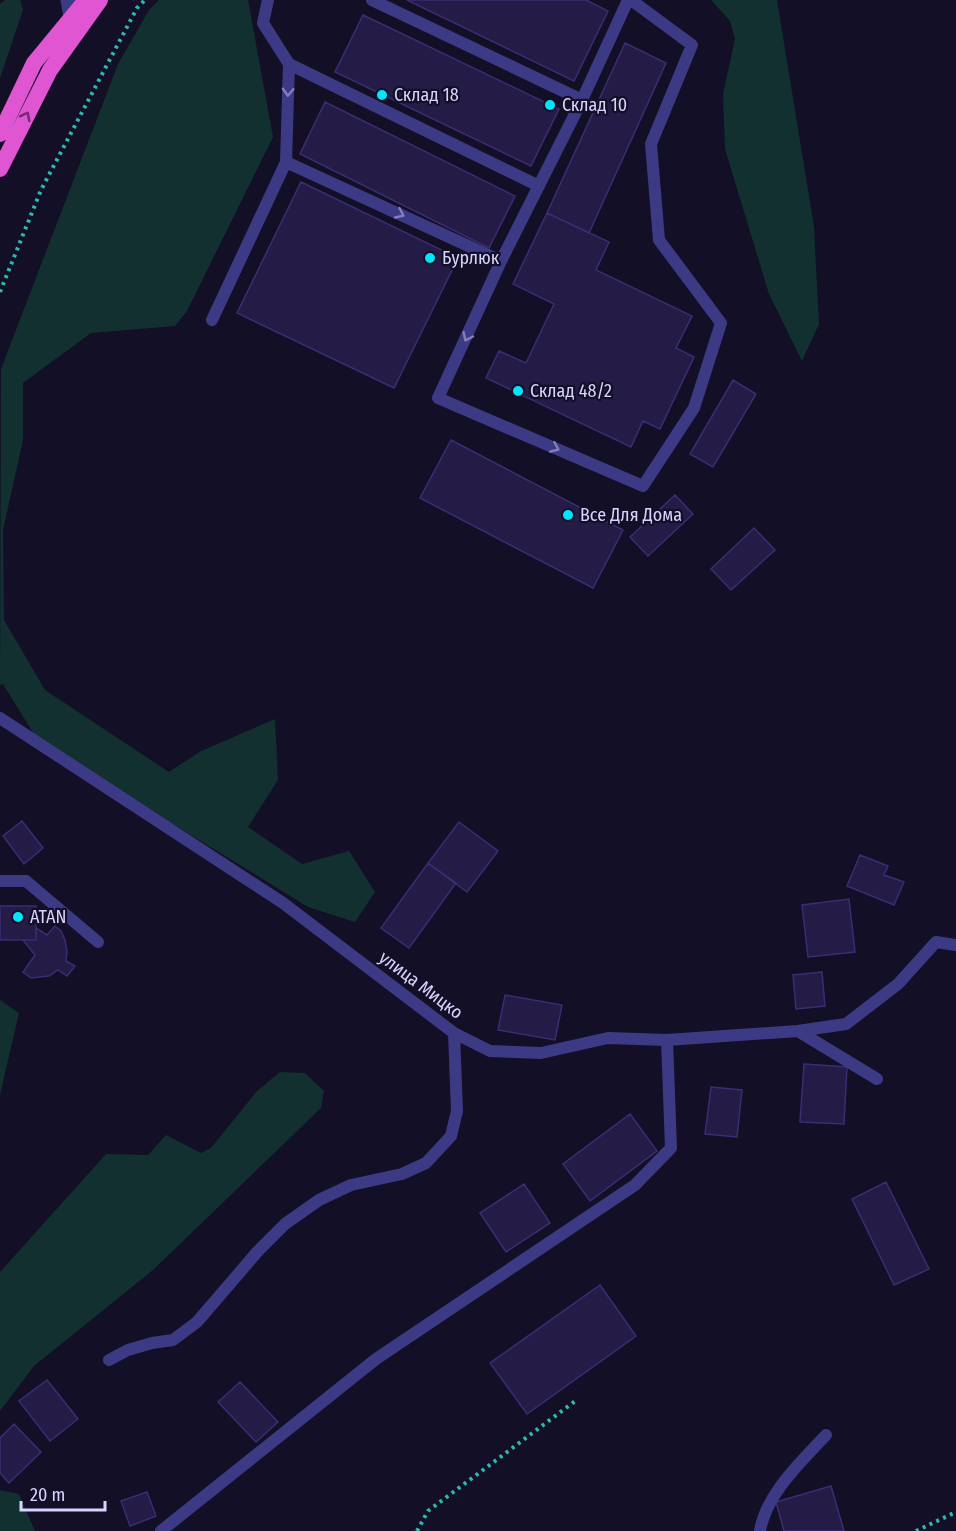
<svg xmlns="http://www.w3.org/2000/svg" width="956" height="1531" font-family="'Fira Sans Condensed',sans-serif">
	<rect width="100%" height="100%" fill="#130f26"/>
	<path fill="#12302f" d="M5 0H20L23 10 0 78V4Z
		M159 0H248L273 137 187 311 175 326 91 333 23 383V440L3 530 4 620 45 690 169 772 201 751 275 719 278 780 248 827 302 864 349 851 375 892 355 922 308 907 38 741 3 684 0 685 1 369 118 64 149 10Z
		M711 0H777L814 227 819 324 802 361 769 294 725 149 723 94 735 39 730 21Z
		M0 1000 19 1013 0 1095Z
		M280 1072 305 1073 324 1091 321 1108 153 1270 34 1366 0 1411V1272L106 1154 148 1155 166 1135 201 1153 211 1148 257 1091Z
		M0 1490 19 1494 35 1531H0Z"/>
	<path fill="#241b47" stroke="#3b2d73" stroke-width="1.5" d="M407 0H586L608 11 574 81Z
		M363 15 559 109 531 166 335 72Z
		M625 43 666 63 589 233 547 213Z
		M325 102 515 196 489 248 300 154Z
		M301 182 458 258 394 388 237 313Z
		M547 213 609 242 596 270 692 316 676 348 694 357 660 429 643 421 631 447 486 378 499 351 526 363 554 304 513 284Z
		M733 380 756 394 713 467 690 454Z
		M451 440 623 530 593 588 420 498Z
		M675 495 693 514 648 556 630 537Z
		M754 528 775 550 731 590 711 569Z
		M22 821 43 848 24 864 3 836Z
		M459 822 498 851 467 892 428 863Z
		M860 855 888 866 884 875 904 882 894 905 847 886Z
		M428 863 456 883 409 948 381 928Z
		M849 899 855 952 808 957 802 905Z
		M0 906H36V940H0Z
		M55 926 61 931 65 940 67 952 66 961 75 966 67 976 58 970 49 976 31 978 23 972 35 955 23 940H36V928L47 935Z
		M822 972 825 1006 796 1009 793 975Z
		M505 995 562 1005 555 1040 498 1030Z
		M804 1064 847 1067 844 1124 800 1122Z
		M711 1087 742 1090 737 1137 705 1134Z
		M630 1114 657 1151 590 1201 563 1164Z
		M886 1182 929 1269 894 1285 852 1199Z
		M524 1184 550 1223 506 1252 480 1213Z
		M600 1285 636 1336 527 1414 490 1363Z
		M47 1380 78 1419 50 1441 19 1401Z
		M240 1382 278 1422 256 1442 218 1402Z
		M14 1424 41 1452 9 1483 0 1473V1438Z
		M831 1486 844 1531H784L776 1502Z
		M147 1492 156 1516 130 1526 121 1501Z"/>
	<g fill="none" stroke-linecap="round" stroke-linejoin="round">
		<path stroke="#2fb8b0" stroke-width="4" stroke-dasharray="3 4.5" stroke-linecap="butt" d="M0 292 41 190 137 8 145 0
			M417 1531 428 1511 578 1399
			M916 1531 956 1512"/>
		<path stroke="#3d3a85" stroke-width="12" d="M268 0 263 23 289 64 286 162 501 261 438 398 643 486 694 408 721 323 659 240 651 144 692 45 631 0
			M372 0 582 100
			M289 64 539 186
			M501 261 582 100 628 0
			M212 320 286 162
			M0 718 283 903 454 1033 490 1051 541 1053 608 1038 667 1040 798 1031 877 1079
			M0 881H26L98 942
			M798 1031 846 1024 898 984 936 942 956 945
			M109 1360 128 1350 152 1343 173 1340 197 1322 258 1251 285 1224 319 1200 351 1185 402 1174 426 1163 451 1136 457 1111 454 1033
			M161 1531 376 1359 635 1185 671 1148 667 1040
			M760 1531C766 1494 801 1462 826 1435"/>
		<path stroke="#3d3a85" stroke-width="15" d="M68 26 71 17 68 0"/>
		<path stroke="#e055d1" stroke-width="16" d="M0 134 34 63 86 0
			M0 169 50 70 100 0"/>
	</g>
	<defs><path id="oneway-chevron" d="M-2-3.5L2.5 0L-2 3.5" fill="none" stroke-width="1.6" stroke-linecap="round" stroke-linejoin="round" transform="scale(1.5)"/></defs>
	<g stroke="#837fbc">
		<use href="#oneway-chevron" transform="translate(288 92) rotate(92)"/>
		<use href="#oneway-chevron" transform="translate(400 214) rotate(25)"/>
		<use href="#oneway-chevron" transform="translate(467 337) rotate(115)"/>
		<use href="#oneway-chevron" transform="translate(555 448) rotate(23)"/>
	</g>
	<use stroke="#6f2e73" href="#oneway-chevron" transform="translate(26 116) rotate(-63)"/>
	<g fill="#00e5ff" stroke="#130f26" stroke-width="2">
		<circle cx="382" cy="95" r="6"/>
		<circle cx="550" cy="105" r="6"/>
		<circle cx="430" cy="258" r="6"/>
		<circle cx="518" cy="391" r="6"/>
		<circle cx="568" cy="515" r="6"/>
		<circle cx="18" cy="917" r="6"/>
	</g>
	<g text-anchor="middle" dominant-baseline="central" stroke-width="4.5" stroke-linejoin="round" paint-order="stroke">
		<g font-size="18" fill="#d9d4ff" stroke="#130f26" text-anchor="start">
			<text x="394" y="95">Склад 18</text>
			<text x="562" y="105">Склад 10</text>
			<text x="442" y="258">Бурлюк</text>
			<text x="530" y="391">Склад 48/2</text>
			<text x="580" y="515">Все Для Дома</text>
			<text x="30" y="917">ATAN</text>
		</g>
		<g font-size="18" fill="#d9d4ff" stroke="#130f26">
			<text transform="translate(421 985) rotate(37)">улица Мицко</text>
		</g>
	</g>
	<path d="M21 1501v9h84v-9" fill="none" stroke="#d9d4ff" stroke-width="3"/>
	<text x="30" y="1501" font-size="18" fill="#d9d4ff" stroke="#130f26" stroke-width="4.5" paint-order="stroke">20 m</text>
</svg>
